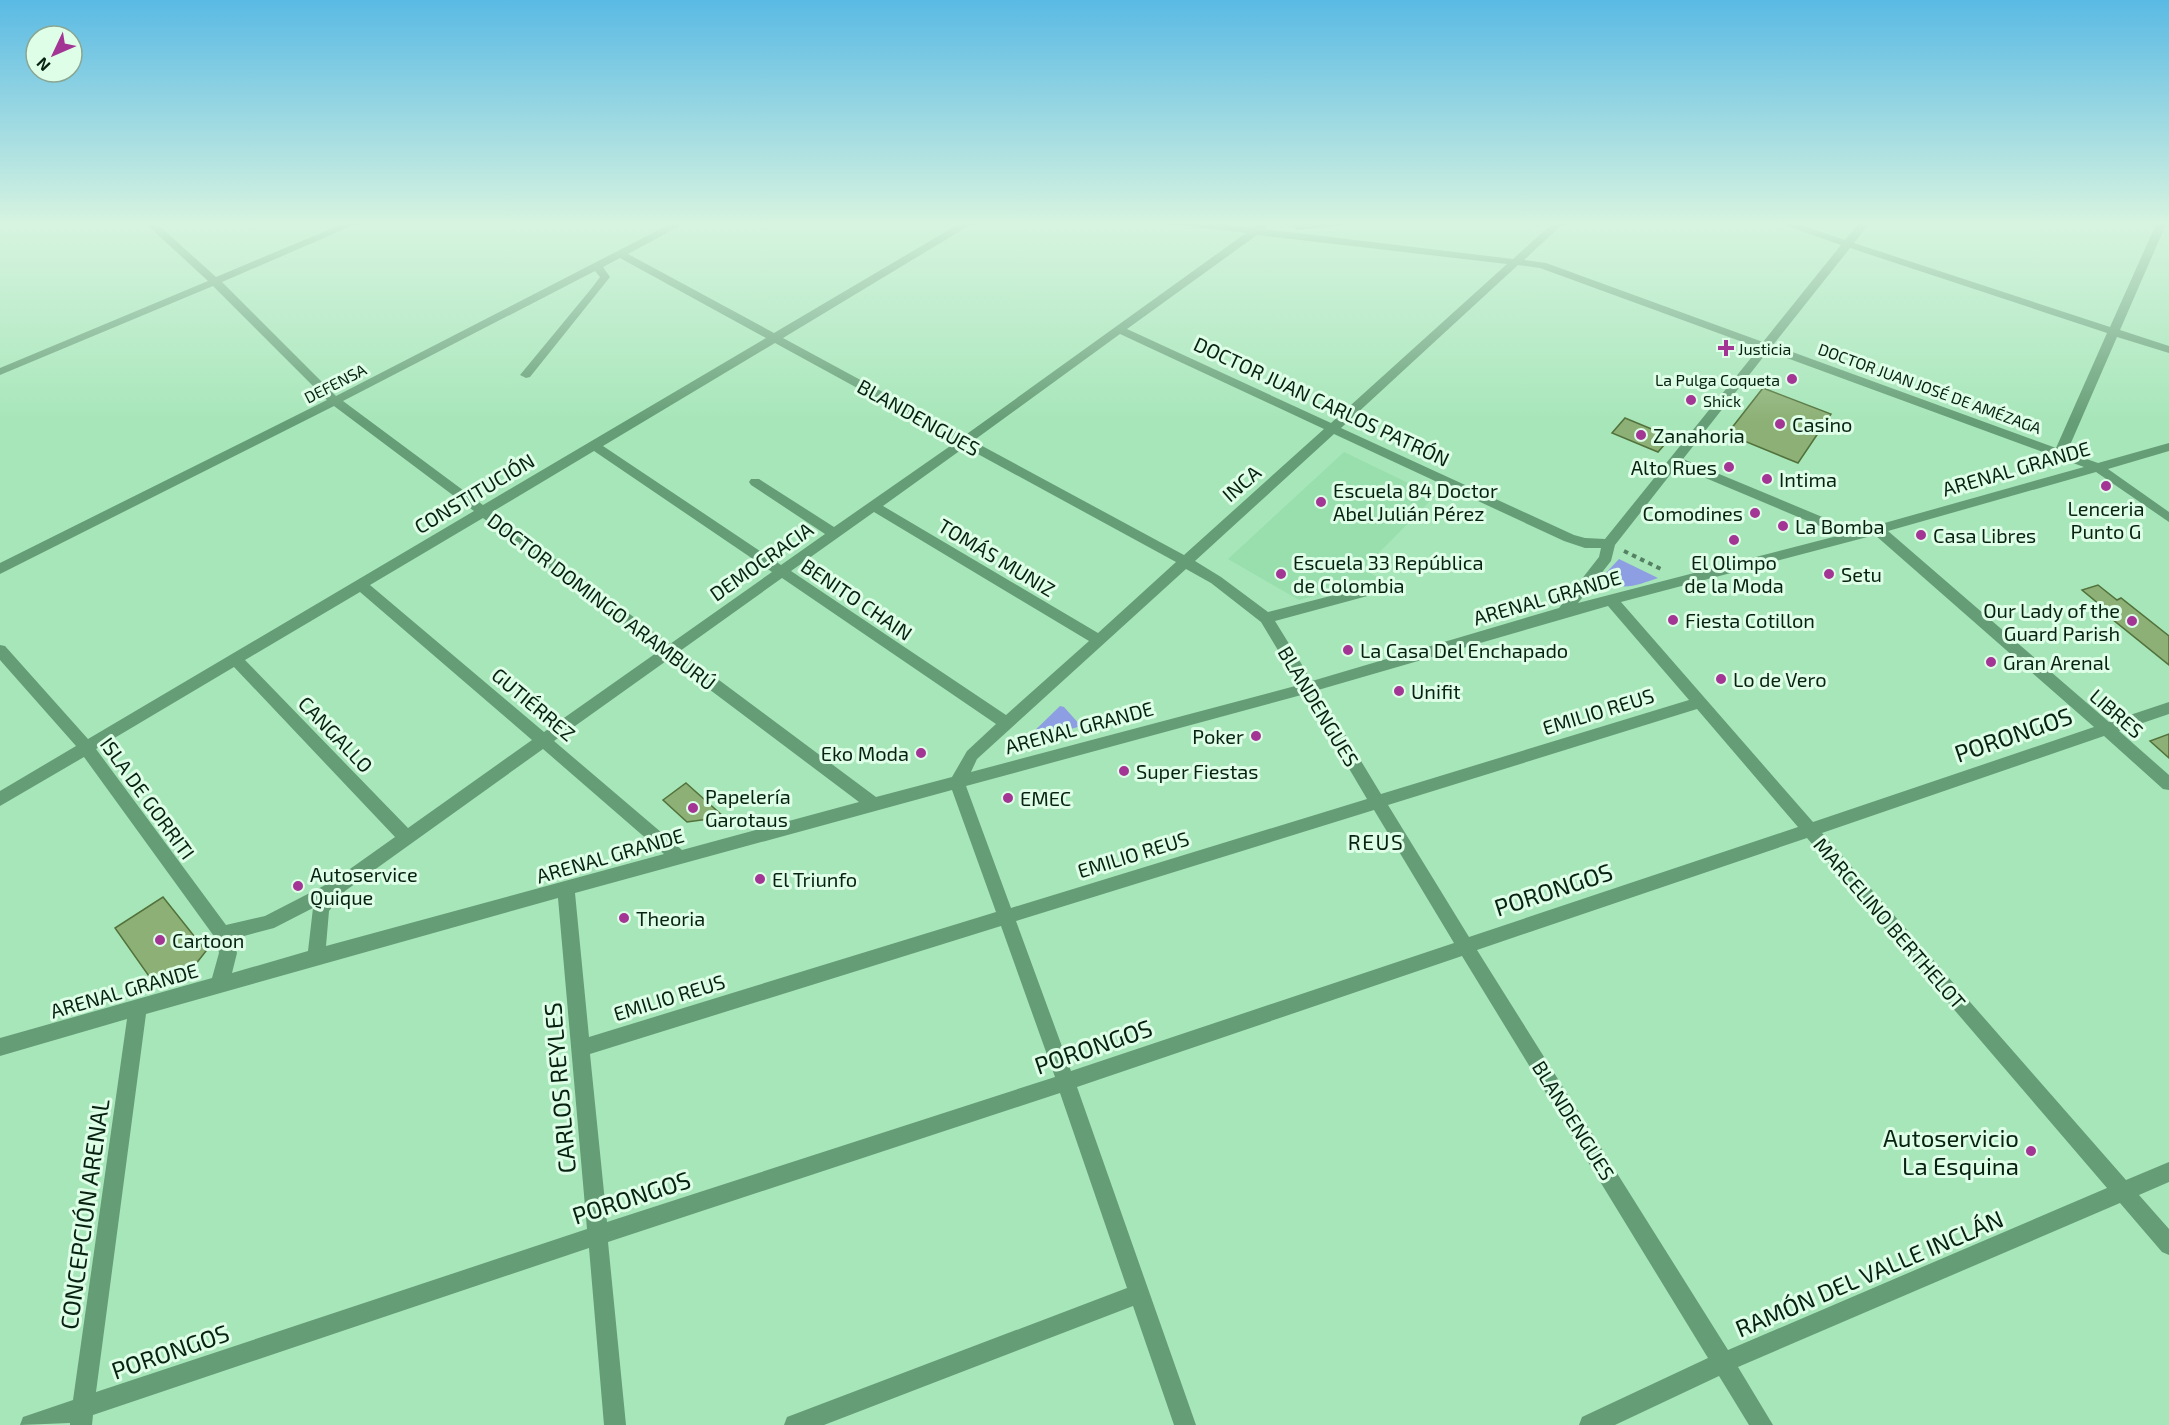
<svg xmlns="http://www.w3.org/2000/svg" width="2169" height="1425" font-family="'Exo 2',sans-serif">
	<rect width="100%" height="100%" fill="#a7e6b9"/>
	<path fill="#98dfad" d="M1344 452 1435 496 1363 569 1392 585 1390 587 1373 580 1299 600 1228 559Z"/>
	<path fill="#8d9ee2" d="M1619 559 1658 578C1640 584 1623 592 1606 581L1604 575Z
		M1060 706 1064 707 1081 726 1030 741 1026 739Z"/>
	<path fill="#8db076" stroke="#52723b" stroke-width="1.5" d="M1293 222H1335L1336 225 1297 229Z
		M1763 388 1831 414 1798 463 1727 434Z
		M1625 418 1671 437 1658 452 1612 433Z
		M2098 585 2117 600 2121 598 2169 636V665L2096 606 2100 605 2082 590Z
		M2169 734V758L2150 741Z
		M686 783 724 817 687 822 663 800Z
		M163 897 206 951 188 974 151 979 115 928Z"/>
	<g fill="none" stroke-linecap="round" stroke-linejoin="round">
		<path stroke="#558163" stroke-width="4" stroke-dasharray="4.5 4.5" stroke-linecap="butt" d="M1624 551 1663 570"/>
		<path fill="#659d76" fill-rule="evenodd" d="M144 222H155L216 277 347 222H361L222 282 336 396 674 222H687L628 254 774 333 962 222H975L783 338 964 436 1246 233 1175 225 1170 222H1203L1253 228 1261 222H1273L1264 229 1513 259 1554 222H1565L1524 260 1546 263 1763 342 1841 245 1776 222H1792L1845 240 1860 222H1870L1854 243 2110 327 2157 222H2167L2120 330 2169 346V353L2117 337 2067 452 2098 463 2169 443V451L2108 469 2169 512V522L2096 472 1888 531 2109 722 2169 702V714L2119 731 2169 775V790L2163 789 2104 736 1822 833 2126 1180 2169 1162V1182L2139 1195 2169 1229V1255L2162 1252 2120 1203 1738 1367 1773 1425H1749L1719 1376 1615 1425H1579L1582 1417 1708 1358 1462 956 1077 1087 1196 1425H1174L1133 1306 824 1425H784L787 1417 795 1414 1127 1288 1060 1093 608 1242 626 1425H604L589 1248 93 1415 92 1425H70V1423L20 1425 23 1417 73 1400 127 1019 0 1056V1038L212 978 219 953 216 939 84 757 0 806V791L76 746 0 660V645L5 646 88 739 474 511 334 406 0 574V563L327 400 213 286 0 375V368L208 281ZM1257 235 1507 264 1331 423 1127 329ZM1850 248 2107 333 2056 448 1773 345ZM620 258 766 338 483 505 343 401 595 271 600 277 591 289 520 375 526 378 530 377 610 277 603 267ZM1518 265 1540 268 1759 348 1605 539 1585 538 1574 535 1341 428ZM1120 334 1324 429 1184 555 973 441ZM775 343 956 442 834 527 759 479H751L749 482 751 485 825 534 781 565 603 446ZM1768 351 2084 467 1856 531 1683 459ZM1334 434 1564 541 1585 548H1601L1599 557 1559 608 1312 681 1275 621 1386 591 1388 588 1386 585 1381 583 1268 612 1221 577 1195 561ZM965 447 1176 562 1098 633 883 506ZM594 451 772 572 670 644 492 512ZM1677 466 1841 535 1578 603 1611 561 1615 545ZM874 512 1089 641 1006 715 791 571ZM483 518 659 651 544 732 370 585ZM1875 535 2094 727 1813 822 1621 602ZM1186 569 1211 583 1261 622 1299 685 971 772 977 759ZM782 578 996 724 967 751 952 777 876 797 680 651ZM360 592 532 740 408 828 245 660ZM1608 606 1689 700 1381 794 1318 690ZM669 659 859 802 682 850 554 741ZM234 667 395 837 333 881 265 916 226 925 96 749ZM1305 694 1367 799 1011 908 966 786ZM1697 709 1798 827 1469 937 1388 805ZM543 749 664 854 326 946 329 911 345 891ZM952 790 996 912 589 1037 575 893ZM1374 810 1454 943 1071 1071 1016 921ZM1807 838 2107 1188 1728 1350 1477 950ZM558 898 587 1229 96 1392 146 1014ZM313 908 308 951 232 973 237 953 233 939 274 928ZM1001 926 1055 1077 607 1222 590 1054Z"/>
	</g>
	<linearGradient id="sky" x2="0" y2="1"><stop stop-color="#5abae4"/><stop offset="0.53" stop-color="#d7f4e0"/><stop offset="1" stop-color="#d7f4e0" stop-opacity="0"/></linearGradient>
	<rect width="2169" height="422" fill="url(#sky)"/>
	<g fill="#a33695" stroke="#dffee7" stroke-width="2">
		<path d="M1723 339h6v6h6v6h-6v6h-6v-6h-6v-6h6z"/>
		<circle cx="1792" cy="379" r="6"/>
		<circle cx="1691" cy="400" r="6"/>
		<circle cx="1780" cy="424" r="6"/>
		<circle cx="1641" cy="435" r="6"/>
		<circle cx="1729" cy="467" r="6"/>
		<circle cx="1767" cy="479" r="6"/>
		<circle cx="2106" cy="486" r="6"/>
		<circle cx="1321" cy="502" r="6"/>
		<circle cx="1755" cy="513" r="6"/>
		<circle cx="1783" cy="526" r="6"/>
		<circle cx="1921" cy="535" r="6"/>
		<circle cx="1734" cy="540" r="6"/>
		<circle cx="1281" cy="574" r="6"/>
		<circle cx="1829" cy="574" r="6"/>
		<circle cx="1673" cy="620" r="6"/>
		<circle cx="2132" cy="621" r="6"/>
		<circle cx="1348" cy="650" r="6"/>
		<circle cx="1991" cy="662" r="6"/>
		<circle cx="1721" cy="679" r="6"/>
		<circle cx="1399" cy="691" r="6"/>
		<circle cx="1256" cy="736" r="6"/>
		<circle cx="921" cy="753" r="6"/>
		<circle cx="1124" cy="771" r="6"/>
		<circle cx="1008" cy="798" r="6"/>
		<circle cx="693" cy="808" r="6"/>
		<circle cx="760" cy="879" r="6"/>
		<circle cx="298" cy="886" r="6"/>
		<circle cx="624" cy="918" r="6"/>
		<circle cx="160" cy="940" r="6"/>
		<circle cx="2031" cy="1151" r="6"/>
	</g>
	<g text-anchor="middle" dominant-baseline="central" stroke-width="6" stroke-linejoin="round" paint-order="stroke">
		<g font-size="16" fill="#082212" stroke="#dffee7" text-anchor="start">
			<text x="1738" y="348">Justicia</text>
			<text x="1780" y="379" text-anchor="end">La Pulga Coqueta</text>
			<text x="1703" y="400">Shick</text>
		</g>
		<g font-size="16" fill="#082212" stroke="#dffee7">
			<text transform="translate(335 383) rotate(-27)">DEFENSA</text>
			<text transform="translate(1930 388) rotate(20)">DOCTOR JUAN JOSÉ DE AMÉZAGA</text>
		</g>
		<g font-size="20" fill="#082212" stroke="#dffee7">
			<text transform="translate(1322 401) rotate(25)">DOCTOR JUAN CARLOS PATRÓN</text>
			<text transform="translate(919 417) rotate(29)">BLANDENGUES</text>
			<text transform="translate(2016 468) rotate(-16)">ARENAL GRANDE</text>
			<text transform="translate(1241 483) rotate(-41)">INCA</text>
			<text transform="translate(474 493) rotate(-31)">CONSTITUCIÓN</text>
			<text transform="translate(997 557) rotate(31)">TOMÁS MUNIZ</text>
			<text transform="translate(761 561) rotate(-35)">DEMOCRACIA</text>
			<text transform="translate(1547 597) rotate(-16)">ARENAL GRANDE</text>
			<text transform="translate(857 599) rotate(34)">BENITO CHAIN</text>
			<text transform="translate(602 601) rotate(37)">DOCTOR DOMINGO ARAMBURÚ</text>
			<text transform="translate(534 704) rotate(40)">GUTIÉRREZ</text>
			<text transform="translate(1319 706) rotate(59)">BLANDENGUES</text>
			<text transform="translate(1598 711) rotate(-17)">EMILIO REUS</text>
			<text transform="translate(2117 713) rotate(41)">LIBRES</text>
			<text transform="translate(1079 727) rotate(-15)">ARENAL GRANDE</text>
			<text transform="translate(336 734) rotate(46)">CANGALLO</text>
			<text transform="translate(148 798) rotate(54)">ISLA DE GORRITI</text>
			<text transform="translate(1133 854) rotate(-17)">EMILIO REUS</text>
			<text transform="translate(610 855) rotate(-16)">ARENAL GRANDE</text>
			<text transform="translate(1890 923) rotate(49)">MARCELINO BERTHELOT</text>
			<text transform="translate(124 990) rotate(-16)">ARENAL GRANDE</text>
			<text transform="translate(669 997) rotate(-17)">EMILIO REUS</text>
			<text transform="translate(1574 1120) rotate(58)">BLANDENGUES</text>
		</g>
		<g font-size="20" fill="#082212" stroke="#dffee7" text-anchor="start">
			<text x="1792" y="424">Casino</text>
			<text x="1653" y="435">Zanahoria</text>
			<text x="1717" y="467" text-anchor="end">Alto Rues</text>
			<text x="1779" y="479">Intima</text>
			<text x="1333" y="490">Escuela 84 Doctor<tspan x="1333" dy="23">Abel Julián Pérez</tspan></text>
			<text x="2106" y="508" text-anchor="middle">Lenceria<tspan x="2106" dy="23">Punto G</tspan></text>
			<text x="1743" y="513" text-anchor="end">Comodines</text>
			<text x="1795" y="526">La Bomba</text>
			<text x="1933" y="535">Casa Libres</text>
			<text x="1293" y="562">Escuela 33 República<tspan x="1293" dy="23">de Colombia</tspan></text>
			<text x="1734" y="562" text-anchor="middle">El Olimpo<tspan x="1734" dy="23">de la Moda</tspan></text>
			<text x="1841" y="574">Setu</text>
			<text x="2120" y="610" text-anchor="end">Our Lady of the<tspan x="2120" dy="23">Guard Parish</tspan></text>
			<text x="1685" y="620">Fiesta Cotillon</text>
			<text x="1360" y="650">La Casa Del Enchapado</text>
			<text x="2003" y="662">Gran Arenal</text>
			<text x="1733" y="679">Lo de Vero</text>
			<text x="1411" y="691">Unifit</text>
			<text x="1244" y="736" text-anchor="end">Poker</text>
			<text x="909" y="753" text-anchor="end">Eko Moda</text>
			<text x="1136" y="771">Super Fiestas</text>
			<text x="705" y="796">Papelería<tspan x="705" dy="23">Garotaus</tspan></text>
			<text x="1020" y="798">EMEC</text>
			<text x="310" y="874">Autoservice<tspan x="310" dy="23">Quique</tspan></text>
			<text x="772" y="879">El Triunfo</text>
			<text x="636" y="918">Theoria</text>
			<text x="172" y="940">Cartoon</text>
		</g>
		<g font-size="21" letter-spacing="1.5" fill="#082212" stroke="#dffee7">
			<text x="1376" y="841">REUS</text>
		</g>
		<g font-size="24" fill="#082212" stroke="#dffee7">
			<text transform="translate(2013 734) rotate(-19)">PORONGOS</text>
			<text transform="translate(1553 889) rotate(-18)">PORONGOS</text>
			<text transform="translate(1093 1046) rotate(-19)">PORONGOS</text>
			<text transform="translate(559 1088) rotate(-95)">CARLOS REYLES</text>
			<text transform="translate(631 1197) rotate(-18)">PORONGOS</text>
			<text transform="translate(84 1214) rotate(-82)">CONCEPCIÓN ARENAL</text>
			<text transform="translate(1869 1273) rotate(-23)">RAMÓN DEL VALLE INCLÁN</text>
			<text transform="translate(170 1351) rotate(-19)">PORONGOS</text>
		</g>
		<g font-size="24" fill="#082212" stroke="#dffee7" text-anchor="end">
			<text x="2019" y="1137">Autoservicio<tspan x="2019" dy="28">La Esquina</tspan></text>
		</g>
	</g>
	<g transform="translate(54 54) rotate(226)"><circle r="28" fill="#dffee7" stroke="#89a692" stroke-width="1.5"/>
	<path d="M0-4.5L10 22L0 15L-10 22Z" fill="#a33695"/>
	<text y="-9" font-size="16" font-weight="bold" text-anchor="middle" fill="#082212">N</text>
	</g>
</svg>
